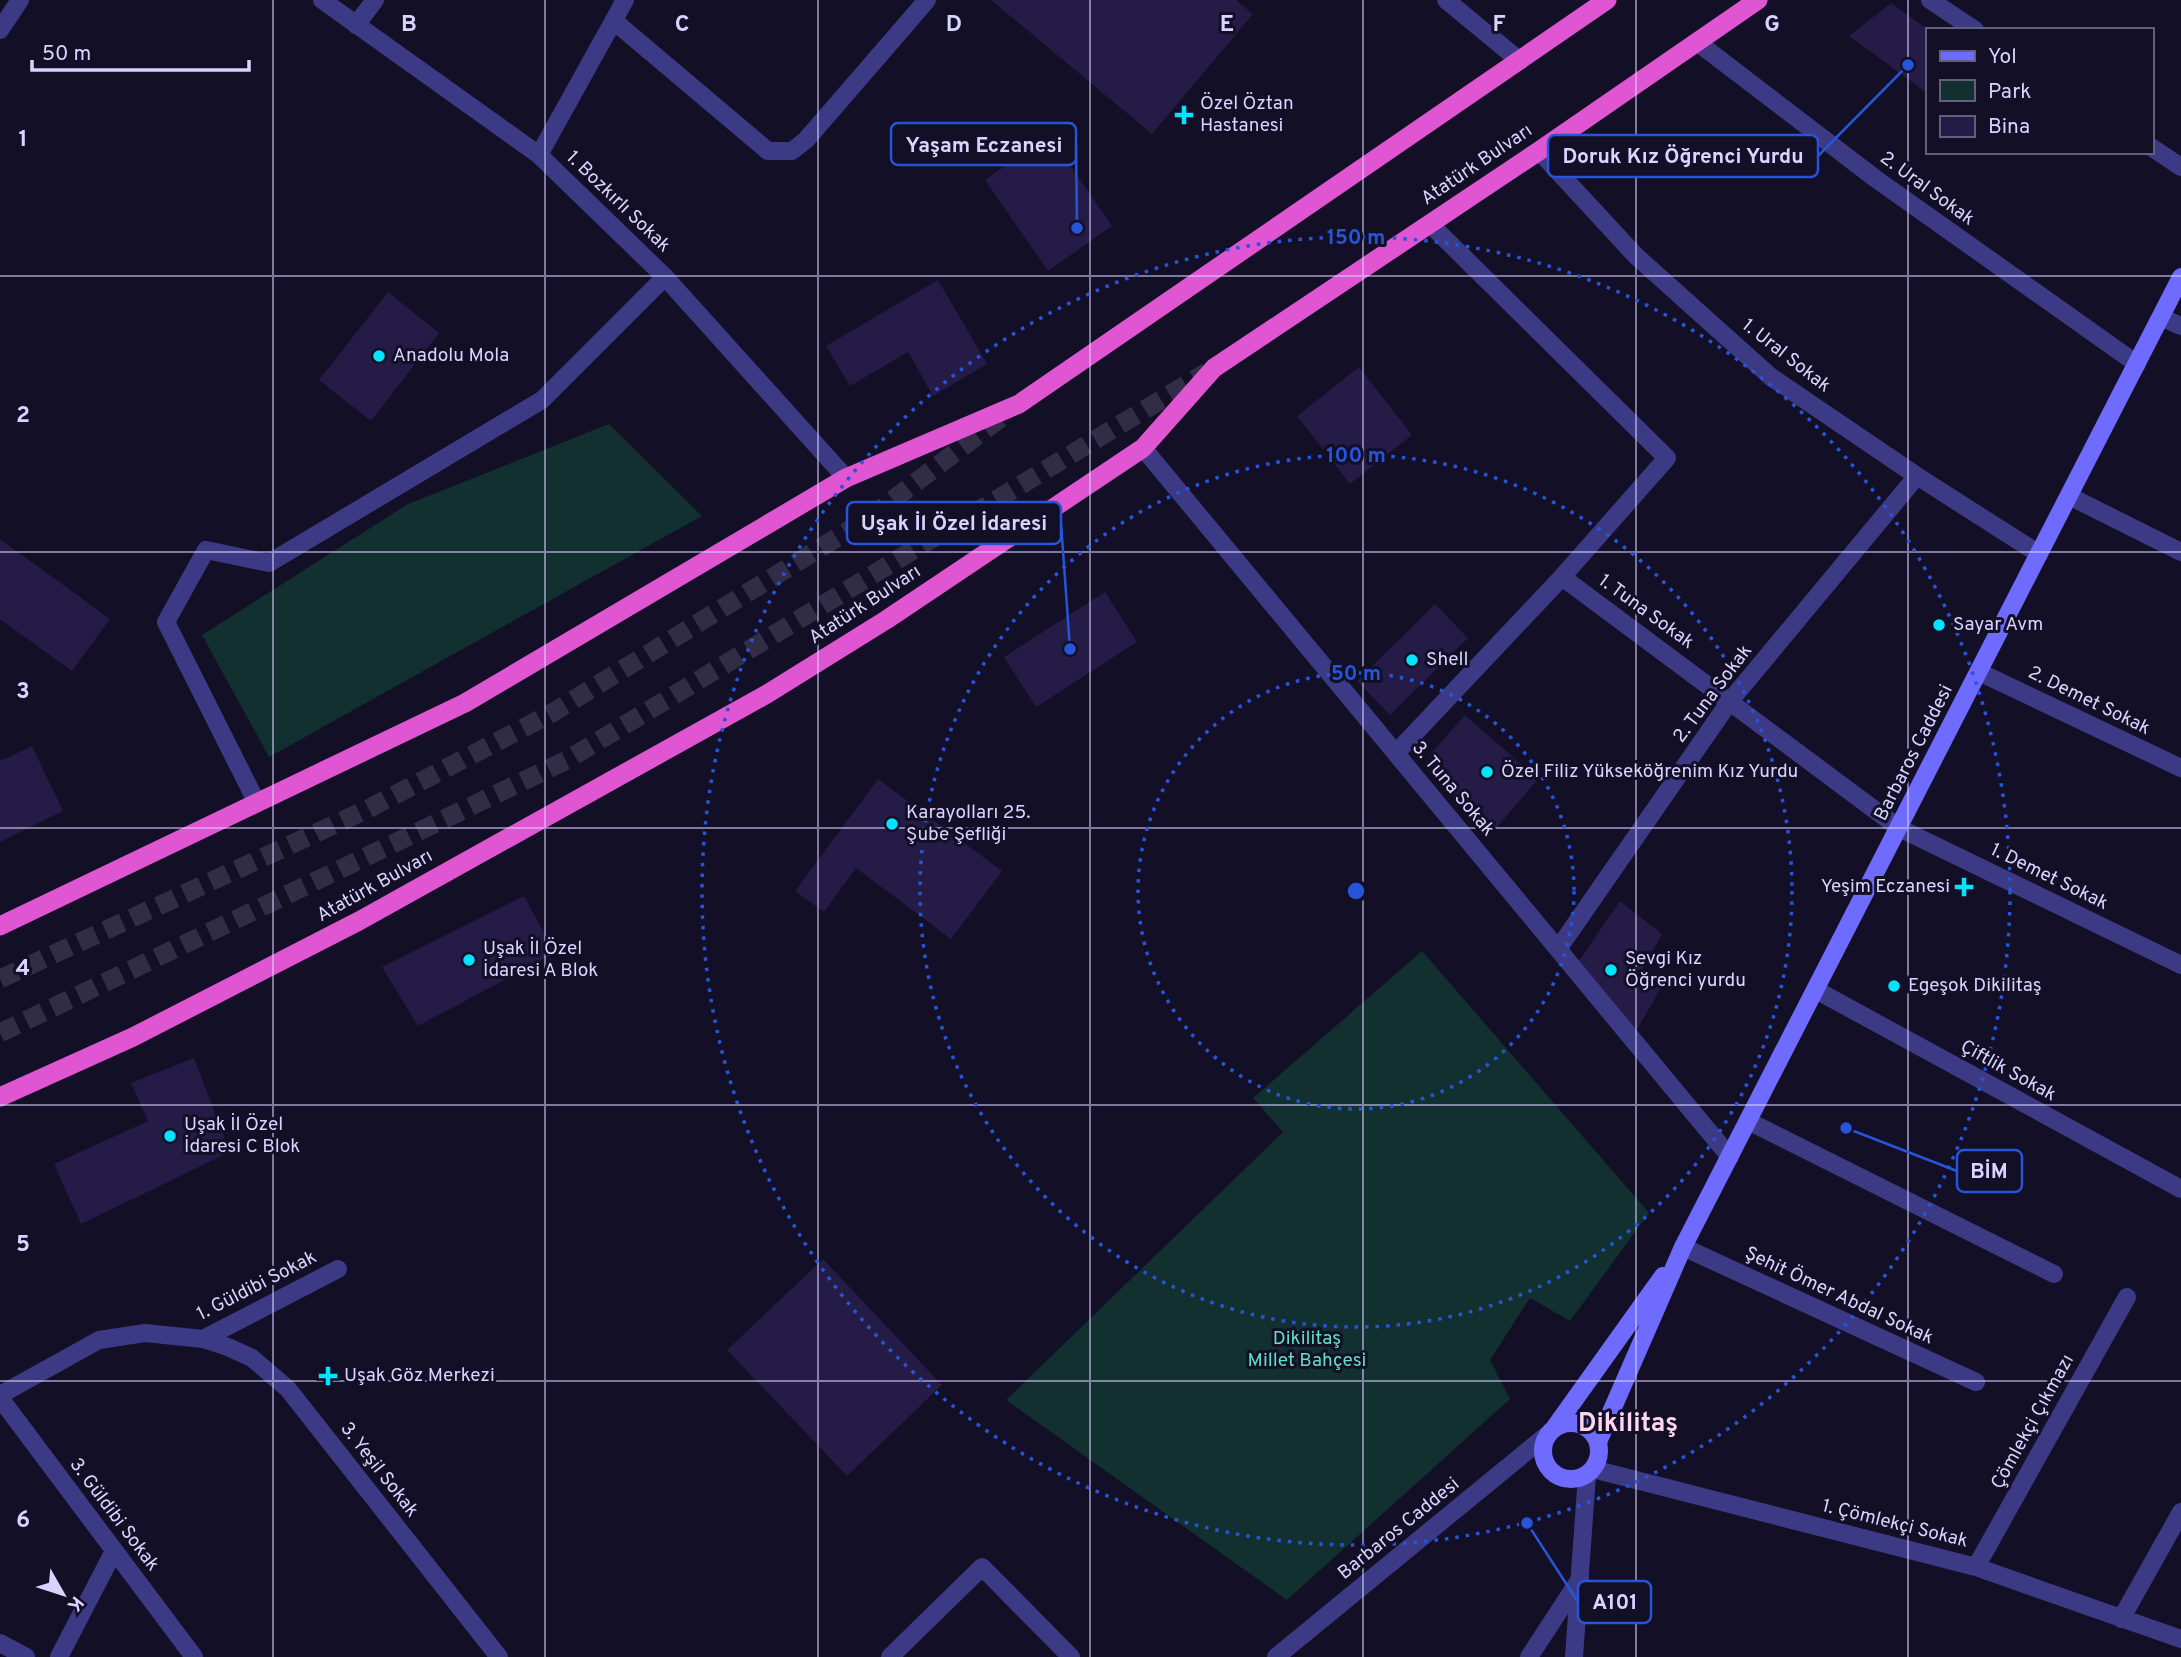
<svg xmlns="http://www.w3.org/2000/svg" width="2181" height="1657" font-family="Overpass,sans-serif">
	<rect width="100%" height="100%" fill="#130f26"/>
	<path fill="#12302f" d="M609 424 702 516 269 757 202 635 408 504Z
		M1422 951 1649 1213 1570 1321 1530 1298 1490 1360 1510 1399 1287 1600 1006 1400 1283 1132 1253 1098Z"/>
	<path fill="#241b47" d="M991 0H1236L1253 14 1152 134Z
		M1891 3 1927 29V93L1849 36Z
		M1049 135 1112 226 1048 271 985 180Z
		M938 280 987 364 933 396 908 352 850 386 826 346Z
		M388 292 439 333 371 421 319 380Z
		M1359 367 1412 435 1350 484 1297 416Z
		M0 539 110 619 72 671 0 619Z
		M1105 592 1137 642 1036 707 1004 657Z
		M1435 604 1468 638 1390 715 1357 681Z
		M1465 715 1538 779 1491 834 1464 811 1440 766 1429 756Z
		M32 746 63 811 0 842V761Z
		M878 779 1002 871 951 939 856 868 824 912 795 891Z
		M524 896 555 953 418 1026 382 967Z
		M1620 901 1662 934 1640 974 1662 986 1634 1035 1576 965Z
		M194 1058 230 1152 81 1224 54 1164 148 1121 131 1083Z
		M823 1259 942 1385 847 1476 727 1350Z"/>
	<g fill="none" stroke-linecap="round" stroke-linejoin="round">
		<path stroke="#312d47" stroke-width="19" stroke-dasharray="19 10" stroke-linecap="butt" d="M0 979 368 809 552 713 869 518 1007 413
			M0 1033 567 760 1207 372"/>
		<path stroke="#3d3a85" stroke-width="18" d="M322 0 539 155 665 277 846 478
			M1446 0 1520 61
			M1930 0 1975 30
			M614 21 768 151H792L806 140 927 0
			M356 25 375 0
			M0 30 20 0
			M1697 42 1876 179 2137 364
			M2151 147 2181 167
			M1539 151 1636 256 1771 377 1917 476 2039 554
			M539 155 625 0
			M1430 224 1667 458 1562 577
			M2161 317 2181 326
			M1143 448 1730 1157
			M2069 496 2181 552
			M1979 672 2181 768
			M1396 753 1562 577 1899 828 2181 965
			M257 803 166 622 206 550 269 563 542 400 665 277
			M1558 949 1730 701 1917 476
			M1816 990 2181 1189
			M1748 1121 2054 1274
			M1683 1247 1976 1382
			M203 1339 228 1347 252 1358 288 1389 499 1657
			M0 1395 99 1340 145 1333 203 1339 338 1269
			M0 1398 194 1657
			M1593 1469 1976 1567 2181 1639
			M1976 1567 2127 1297
			M2121 1619 2181 1512
			M0 1643 26 1657
			M59 1657 114 1551
			M890 1657 982 1567 1071 1657
			M1574 1657 1587 1475"/>
		<path stroke="#3d3a85" stroke-width="18" d="M1276 1657 1548 1434
			M1529 1657 1580 1579"/>
		<path stroke="#6f6bff" stroke-width="18" d="M1543 1451a28 28 0 1 1 56 0a28 28 0 1 1-56 0Z
			M1555 1427 1663 1276
			M1598 1442 1683 1247 2181 277"/>
		<path stroke="#e055d1" stroke-width="19" d="M0 926 465 703 846 478 1019 404 1607 0
			M0 1097 133 1037 359 921 767 694 886 620 1143 448 1214 368 1539 151 1758 0"/>
	</g>
	<path fill="none" stroke="#d9d4ff" stroke-width="2" stroke-opacity="0.55" d="M273 0V1657M545 0V1657M818 0V1657M1090 0V1657M1363 0V1657M1636 0V1657M1908 0V1657M0 276H2181M0 552H2181M0 828H2181M0 1105H2181M0 1381H2181"/>
	<g fill="none" stroke="#2655da" stroke-width="3.5" stroke-dasharray="3.5 7">
		<circle cx="1356" cy="891" r="218"/>
		<circle cx="1356" cy="891" r="436"/>
		<circle cx="1356" cy="891" r="654"/>
	</g>
	<g fill="#00e5ff" stroke="#130f26" stroke-width="2.5">
		<path d="M1180.5 104.5h7v7h7v7h-7v7h-7v-7h-7v-7h7z"/>
		<circle cx="379" cy="356" r="7"/>
		<circle cx="1939" cy="625" r="7"/>
		<circle cx="1412" cy="660" r="7"/>
		<circle cx="1487" cy="772" r="7"/>
		<circle cx="892" cy="824" r="7"/>
		<path d="M1960.5 876.5h7v7h7v7h-7v7h-7v-7h-7v-7h7z"/>
		<circle cx="469" cy="960" r="7"/>
		<circle cx="1611" cy="970" r="7"/>
		<circle cx="1894" cy="986" r="7"/>
		<circle cx="170" cy="1136" r="7"/>
		<path d="M324.5 1365.5h7v7h7v7h-7v7h-7v-7h-7v-7h7z"/>
	</g>
	<g text-anchor="middle" dominant-baseline="central" stroke-width="6" stroke-linejoin="round" paint-order="stroke">
		<g font-size="19" fill="#d9d4ff" stroke="#130f26" text-anchor="start">
			<text x="1200" y="104">Özel Öztan<tspan x="1200" dy="22">Hastanesi</tspan></text>
			<text x="393" y="356">Anadolu Mola</text>
			<text x="1953" y="625">Sayar Avm</text>
			<text x="1426" y="660">Shell</text>
			<text x="1501" y="772">Özel Filiz Yükseköğrenim Kız Yurdu</text>
			<text x="906" y="813">Karayolları 25.<tspan x="906" dy="22">Şube Şefliği</tspan></text>
			<text x="1950" y="887" text-anchor="end">Yeşim Eczanesi</text>
			<text x="483" y="949">Uşak İl Özel<tspan x="483" dy="22">İdaresi A Blok</tspan></text>
			<text x="1625" y="959">Sevgi Kız<tspan x="1625" dy="22">Öğrenci yurdu</tspan></text>
			<text x="1908" y="986">Egeşok Dikilitaş</text>
			<text x="184" y="1125">Uşak İl Özel<tspan x="184" dy="22">İdaresi C Blok</tspan></text>
			<text x="344" y="1376">Uşak Göz Merkezi</text>
		</g>
		<g font-size="19" fill="#d9d4ff" stroke="#130f26">
			<text transform="translate(1477 165) rotate(-34)">Atatürk Bulvarı</text>
			<text transform="translate(1927 189) rotate(36)">2. Ural Sokak</text>
			<text transform="translate(618 202) rotate(44)">1. Bozkırlı Sokak</text>
			<text transform="translate(1786 356) rotate(38)">1. Ural Sokak</text>
			<text transform="translate(865 605) rotate(-33)">Atatürk Bulvarı</text>
			<text transform="translate(1646 612) rotate(36)">1. Tuna Sokak</text>
			<text transform="translate(1713 694) rotate(-53)">2. Tuna Sokak</text>
			<text transform="translate(2089 701) rotate(26)">2. Demet Sokak</text>
			<text transform="translate(1914 753) rotate(-63)">Barbaros Caddesi</text>
			<text transform="translate(1453 789) rotate(50)">3. Tuna Sokak</text>
			<text transform="translate(2049 877) rotate(26)">1. Demet Sokak</text>
			<text transform="translate(375 886) rotate(-29)">Atatürk Bulvarı</text>
			<text transform="translate(2008 1071) rotate(29)">Çiftlik Sokak</text>
			<text transform="translate(257 1286) rotate(-27)">1. Güldibi Sokak</text>
			<text transform="translate(1839 1296) rotate(25)">Şehit Ömer Abdal Sokak</text>
			<text transform="translate(2033 1422) rotate(-61)">Çömlekçi Çıkmazı</text>
			<text transform="translate(379 1470) rotate(52)">3. Yeşil Sokak</text>
			<text transform="translate(114 1515) rotate(53)">3. Güldibi Sokak</text>
			<text transform="translate(1895 1524) rotate(14)">1. Çömlekçi Sokak</text>
			<text transform="translate(1399 1529) rotate(-39)">Barbaros Caddesi</text>
		</g>
		<g font-size="19" fill="#5fe0c0" stroke="#130f26">
			<text x="1307" y="1339">Dikilitaş<tspan x="1307" dy="22">Millet Bahçesi</tspan></text>
		</g>
		<g font-size="26" font-weight="bold" fill="#ffd6f0" stroke="#130f26">
			<text x="1628" y="1424">Dikilitaş</text>
		</g>
	</g>
	<g font-size="23" text-anchor="middle" font-weight="bold" fill="#d9d4ff" stroke="#130f26" stroke-width="6" stroke-linejoin="round" paint-order="stroke">
		<text x="409" y="31">B</text>
		<text x="682" y="31">C</text>
		<text x="954" y="31">D</text>
		<text x="1227" y="31">E</text>
		<text x="1499" y="31">F</text>
		<text x="1772" y="31">G</text>
		<text x="23" y="146">1</text>
		<text x="23" y="422">2</text>
		<text x="23" y="698">3</text>
		<text x="23" y="975">4</text>
		<text x="23" y="1251">5</text>
		<text x="23" y="1527">6</text>
	</g>
	<circle cx="1356" cy="891" r="10" fill="#2655da" stroke="#130f26" stroke-width="3.5"/>
	<g font-size="21" text-anchor="middle" font-weight="bold" fill="#2655da" stroke="#130f26" stroke-width="6" stroke-linejoin="round" paint-order="stroke">
		<text x="1356" y="244">150 m</text>
		<text x="1356" y="462">100 m</text>
		<text x="1356" y="680">50 m</text>
	</g>
	<path fill="none" stroke="#2655da" stroke-width="2.5" d="M1077 228L1076 144M1908 65L1818 156M1070 649L1061 523M1846 1128L1957 1171M1527 1523L1578 1602"/>
	<g fill="#2655da" stroke="#130f26" stroke-width="2.5">
		<circle cx="1077" cy="228" r="7"/>
		<circle cx="1908" cy="65" r="7"/>
		<circle cx="1070" cy="649" r="7"/>
		<circle cx="1846" cy="1128" r="7"/>
		<circle cx="1527" cy="1523" r="7"/>
	</g>
	<g fill="#130f26" stroke="#2655da" stroke-width="2.5">
		<rect x="891" y="123" width="185" height="42" rx="7"/>
		<rect x="1548" y="135" width="270" height="42" rx="7"/>
		<rect x="847" y="502" width="214" height="42" rx="7"/>
		<rect x="1957" y="1150" width="65" height="42" rx="7"/>
		<rect x="1578" y="1581" width="73" height="42" rx="7"/>
	</g>
	<g font-size="21" text-anchor="middle" font-weight="bold" fill="#d9d4ff">
		<text x="984" y="152">Yaşam Eczanesi</text>
		<text x="1683" y="163">Doruk Kız Öğrenci Yurdu</text>
		<text x="954" y="530">Uşak İl Özel İdaresi</text>
		<text x="1989" y="1178">BİM</text>
		<text x="1615" y="1609">A101</text>
	</g>
	<rect x="1926" y="28" width="228" height="126" fill="#130f26" stroke="#625e7d" stroke-width="2"/>
	<rect x="1940" y="51" width="35" height="10" fill="#6f6bff" stroke="#625e7d" stroke-width="2"/>
	<text x="1988" y="63" font-size="21" fill="#d9d4ff">Yol</text>
	<rect x="1940" y="80" width="35" height="21" fill="#12302f" stroke="#625e7d" stroke-width="2"/>
	<text x="1988" y="98" font-size="21" fill="#d9d4ff">Park</text>
	<rect x="1940" y="116" width="35" height="21" fill="#241b47" stroke="#625e7d" stroke-width="2"/>
	<text x="1988" y="133" font-size="21" fill="#d9d4ff">Bina</text>
	<g transform="translate(63 1594) rotate(129)" stroke="#130f26" stroke-width="5" paint-order="stroke">
	<path d="M0-5L12 26L0 18L-12 26Z" fill="#d9d4ff"/>
	<text y="-10" font-size="19" font-weight="bold" text-anchor="middle" fill="#d9d4ff">K</text>
	</g>
	<path d="M32 60v10h217v-10" fill="none" stroke="#d9d4ff" stroke-width="3.5"/>
	<text x="42" y="60" font-size="21" fill="#d9d4ff" stroke="#130f26" stroke-width="5" paint-order="stroke">50 m</text>
</svg>
